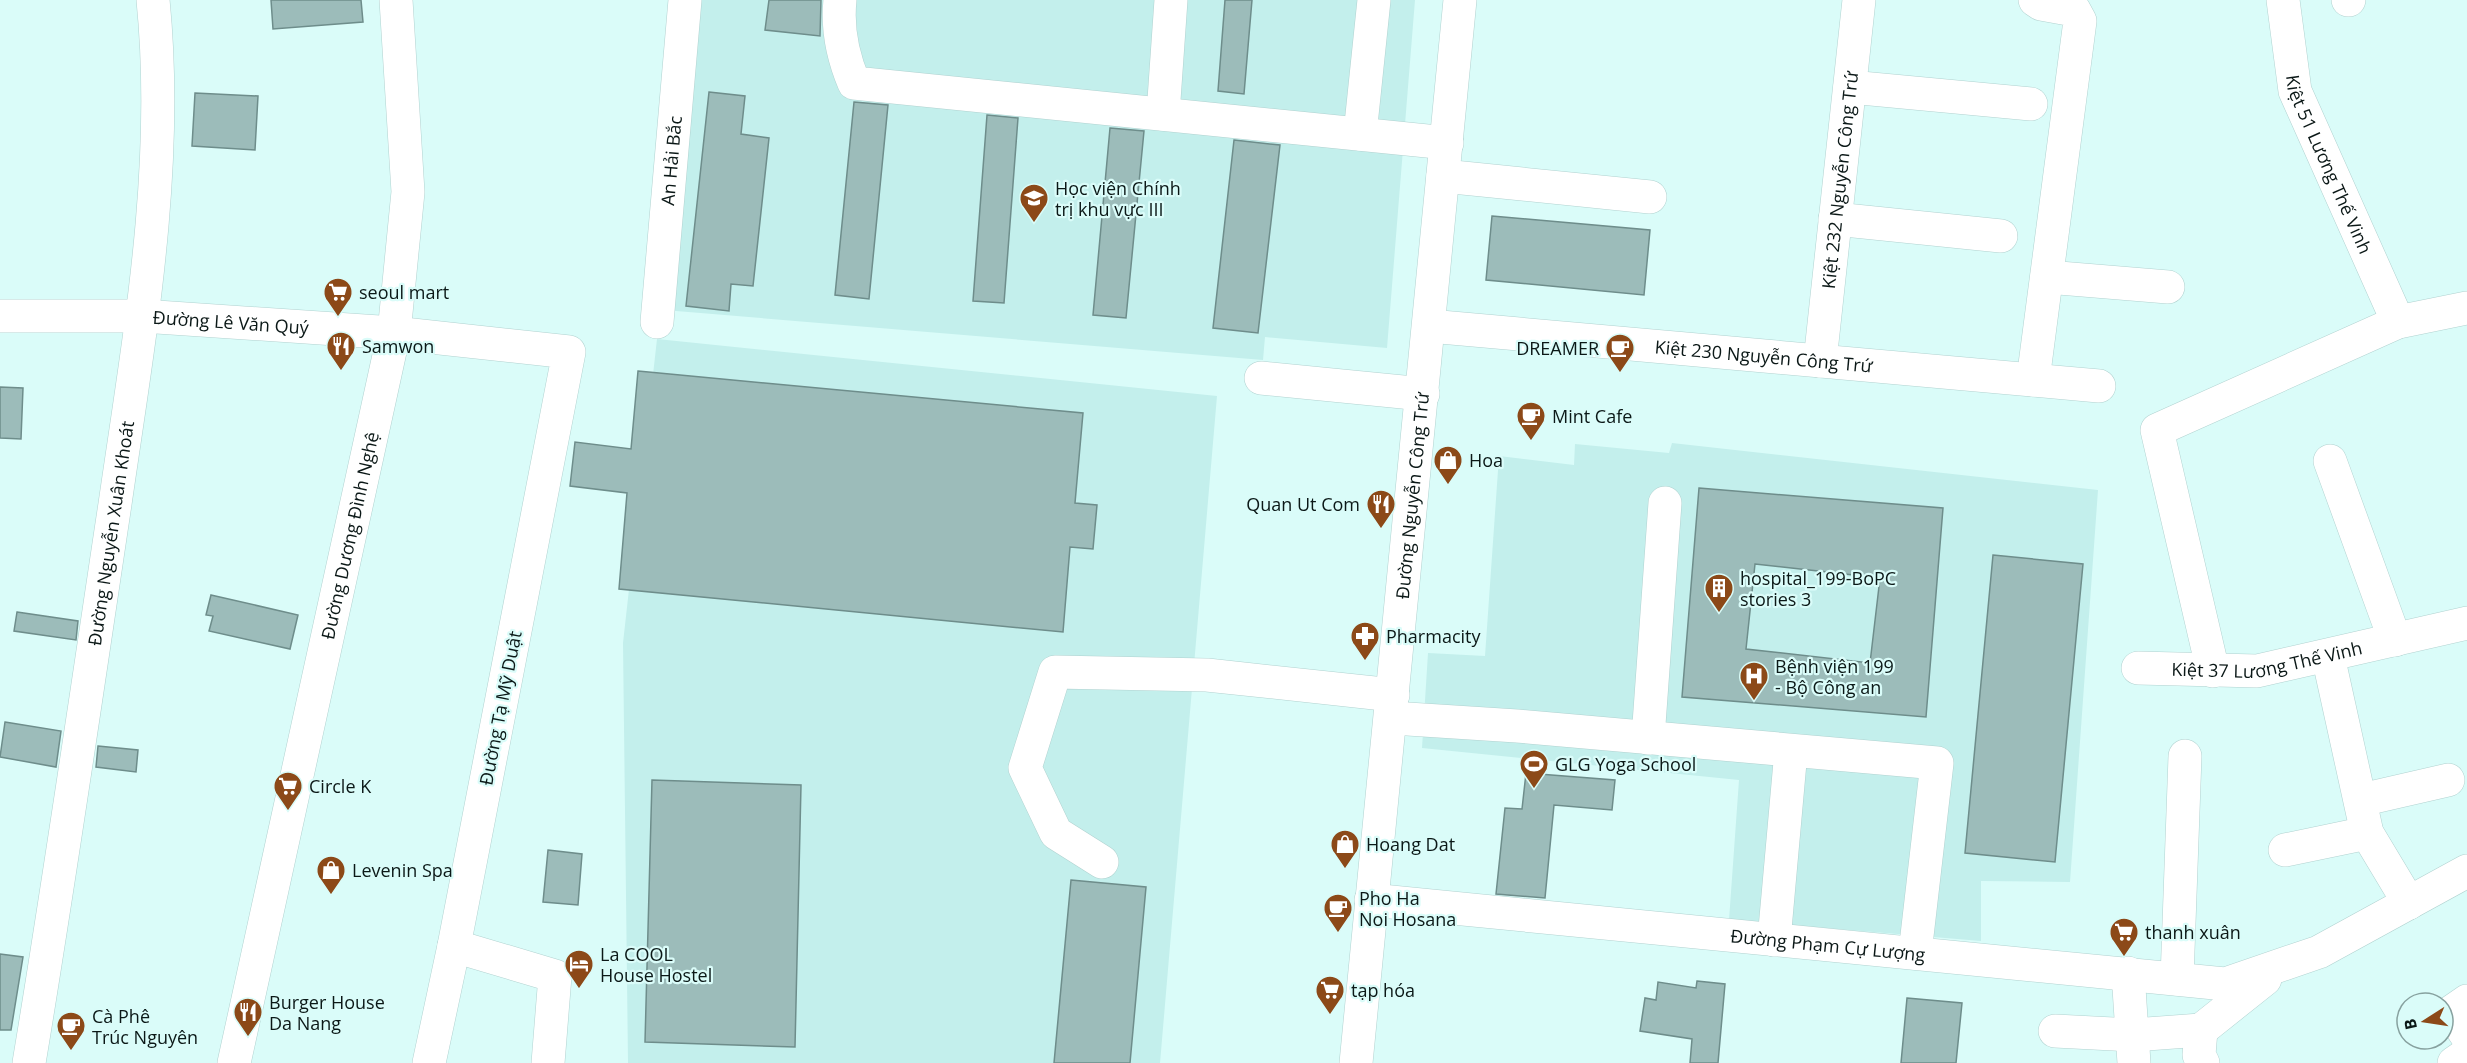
<svg xmlns="http://www.w3.org/2000/svg" width="2467" height="1063" font-family="'Open Sans',sans-serif">
	<rect width="100%" height="100%" fill="#dafcf9"/>
	<path fill="#c3efec" d="M688 0H1415L1387 348 1265 337 1263 360 664 310Z
		M657 339 1217 396 1160 1063H628L623 643Z
		M1672 443 2098 490 2070 882 1981 881V941L1729 920 1739 780 1422 748 1428 653 1485 656 1499 456 1574 465 1575 444 1669 453Z"/>
	<path fill="#9cbcba" stroke="#6e8d8b" stroke-width="1.5" fill-rule="evenodd" d="M271 0H361L363 22 273 29Z
		M769 0H821L820 36 765 30Z
		M1225 0H1252L1244 94 1218 91Z
		M709 92 745 96 741 134 769 138 753 286 731 284 729 311 686 306Z
		M195 93 258 96 255 150 192 146Z
		M854 102 888 105 869 299 835 295Z
		M987 115 1018 118 1004 303 973 301Z
		M1110 128 1144 131 1126 318 1093 315Z
		M1234 140 1280 145 1258 333 1213 328Z
		M1492 216 1650 230 1644 295 1486 280Z
		M638 371 1083 413 1075 503 1097 505 1093 549 1070 547 1063 632 619 589 627 493 570 486 575 442 631 449Z
		M0 387 23 388 21 439 0 438Z
		M1699 488 1943 508 1926 717 1682 697ZM1755 564 1880 578 1870 663 1746 649Z
		M1993 555 2083 564 2055 862 1965 853Z
		M211 595 298 615 290 649 209 631 213 616 206 615Z
		M17 612 78 621 76 640 14 631Z
		M5 722 61 731 56 767 0 757Z
		M98 746 138 750 136 772 96 767Z
		M1526 773 1615 780 1612 810 1554 805 1545 898 1496 894 1505 808 1522 809Z
		M652 780 801 785 795 1047 645 1042Z
		M548 850 582 854 578 905 543 902Z
		M1071 880 1146 887 1130 1063H1054Z
		M0 954 23 957 11 1030H0Z
		M1697 981 1725 984 1718 1063H1690L1692 1039 1640 1031 1645 998 1656 1000 1658 982 1696 988Z
		M1907 998 1962 1003 1956 1063H1901Z"/>
	<g fill="none" stroke-linecap="round" stroke-linejoin="round">
		<g stroke="#b1d2d0" stroke-width="34">
			<g id="minor">
				<path d="M840 0C837 28 843 57 854 83L1447 143"/>
				<path id="s1" d="M2283 0 2295 91 2398 322"/>
				<path d="M2348 0H2349"/>
				<path d="M1850 87 2031 104"/>
				<path d="M1163 114 1171 0"/>
				<path d="M1360 134 1374 0"/>
				<path d="M1443 176 1650 197"/>
				<path d="M1835 219 2001 236"/>
				<path d="M2047 277 2168 287"/>
				<path id="s2" d="M0 316H142L394 333 569 352 454 946 429 1063"/>
				<path id="s3" d="M657 322 685 0"/>
				<path id="s4" d="M1429 326 2099 386"/>
				<path id="s5" d="M1820 361 1859 0"/>
				<path d="M1261 378 1423 394"/>
				<path d="M2033 380 2080 21 2074 10 2041 4 2035 0"/>
				<path d="M2330 461 2395 640"/>
				<path d="M2328 656 2367 833 2409 903"/>
				<path id="s6" d="M2138 668 2257 671 2467 623"/>
				<path d="M2213 671 2157 430 2398 322 2467 308"/>
				<path d="M1392 718 1517 726 1937 763 1915 953"/>
				<path d="M1648 738 1665 503"/>
				<path d="M2361 800 2448 780"/>
				<path d="M2285 850 2367 833"/>
				<path d="M1102 862 1056 833 1025 768 1055 672 1207 675 1393 695"/>
				<path id="s7" d="M1371 900 2225 984 2319 952 2467 871"/>
				<path d="M1774 940 1791 751"/>
				<path d="M454 946 555 976 548 1063"/>
				<path d="M2128 973 2134 1063"/>
				<path d="M2177 979 2185 756"/>
				<path d="M2467 1001 2451 1012 2467 1036"/>
				<path d="M2201 1030 2265 979"/>
				<path d="M2201 1030 2199 1055 2203 1063"/>
				<path d="M2055 1031 2133 1035 2201 1030"/>
				<path id="s8" d="M29 1063C60 877 87 690 115 504 139 338 170 168 153 0"/>
				<path id="s9" d="M234 1063 394 333 408 192 396 0"/>
				<path id="s10" d="M1356 1063C1390 709 1427 355 1460 0"/>
				<path d="M2454 1063 2467 1054"/>
			</g>
		</g>
		<use href="#minor" stroke="#fff" stroke-width="33"/>
	</g>
	<defs>
		<g id="university-pin" transform="scale(1.5)"><path d="M0 17L-7.5 6A9.5 9.5 0 1 1 7.5 6Z" fill="#8c4918" stroke="#dafcf9"/><path d="M0-5L7-2L0 1L-7-2ZM-4 1L0 2.5L4 1V4Q0 6-4 4Z" fill="#fff"/></g>
		<g id="supermarket-pin" transform="scale(1.5)"><path d="M0 17L-7.5 6A9.5 9.5 0 1 1 7.5 6Z" fill="#8c4918" stroke="#dafcf9"/><path d="M-6-5.5h2.5l.6 2H6L4.5 2H-2.5L-4.4-4H-6ZM-1.5 3.2a1.3 1.3 0 1 0 .1 0ZM3 3.2a1.3 1.3 0 1 0 .1 0Z" fill="#fff"/></g>
		<g id="restaurant-pin" transform="scale(1.5)"><path d="M0 17L-7.5 6A9.5 9.5 0 1 1 7.5 6Z" fill="#8c4918" stroke="#dafcf9"/><path d="M-5-6h1v4h1v-4h1v4h1v-4h1v5L-1.5 .5V6h-2V.5L-5-1ZM5-6V6H3V1.5H1.5Q1.5-4 5-6Z" fill="#fff"/></g>
		<g id="cafe-pin" transform="scale(1.5)"><path d="M0 17L-7.5 6A9.5 9.5 0 1 1 7.5 6Z" fill="#8c4918" stroke="#dafcf9"/><path d="M-5.5-4.5H6V0H3Q3 3.5 0 3.5H-2.5Q-5.5 3.5-5.5 0ZM3-3.2v2h1.7v-2ZM-6 4.5H4V6H-6Z" fill="#fff"/></g>
		<g id="shop-pin" transform="scale(1.5)"><path d="M0 17L-7.5 6A9.5 9.5 0 1 1 7.5 6Z" fill="#8c4918" stroke="#dafcf9"/><path d="M-5-2.5h2.3a2.7 3.5 0 0 1 5.4 0H5L5.5 6h-11ZM-1.5-2.5h3a1.5 2.3 0 0 0-3 0Z" fill="#fff"/></g>
		<g id="building-pin" transform="scale(1.5)"><path d="M0 17L-7.5 6A9.5 9.5 0 1 1 7.5 6Z" fill="#8c4918" stroke="#dafcf9"/><path d="M-4-6H4V6H1V3H-1V6H-4ZM-2.5-4.3h1.7v1.8h-1.7ZM.8-4.3h1.7v1.8H.8ZM-2.5-1h1.7V.8h-1.7ZM.8-1h1.7V.8H.8Z" fill="#fff"/></g>
		<g id="pharmacy-pin" transform="scale(1.5)"><path d="M0 17L-7.5 6A9.5 9.5 0 1 1 7.5 6Z" fill="#8c4918" stroke="#dafcf9"/><path d="M-2-6h4v4h4v4h-4v4h-4v-4h-4v-4h4Z" fill="#fff"/></g>
		<g id="hospital-pin" transform="scale(1.5)"><path d="M0 17L-7.5 6A9.5 9.5 0 1 1 7.5 6Z" fill="#8c4918" stroke="#dafcf9"/><path d="M-5-5h3v3.5h4V-5h3V5h-3V1.5h-4V5h-3Z" fill="#fff"/></g>
		<g id="stadium-pin" transform="scale(1.5)"><path d="M0 17L-7.5 6A9.5 9.5 0 1 1 7.5 6Z" fill="#8c4918" stroke="#dafcf9"/><path d="M0-5a6.5 5 0 1 0 0 10a6.5 5 0 1 0 0-10ZM-3.5-1.8h7v3.6h-7Z" fill="#fff"/></g>
		<g id="hotel-pin" transform="scale(1.5)"><path d="M0 17L-7.5 6A9.5 9.5 0 1 1 7.5 6Z" fill="#8c4918" stroke="#dafcf9"/><path d="M-6-4.5h1.5V1H6V5H4.5V3h-9V5H-6ZM-4 0a1.8 1.8 0 1 1 3.6 0ZM.5 0V-2.5h3Q6-2.5 6 0Z" fill="#fff"/></g>
	</defs>
	<g fill-rule="evenodd">
		<use href="#university-pin" x="1034" y="198"/>
		<use href="#supermarket-pin" x="338" y="292"/>
		<use href="#restaurant-pin" x="341" y="346"/>
		<use href="#cafe-pin" x="1620" y="348"/>
		<use href="#cafe-pin" x="1531" y="416"/>
		<use href="#shop-pin" x="1448" y="460"/>
		<use href="#restaurant-pin" x="1381" y="504"/>
		<use href="#building-pin" x="1719" y="588"/>
		<use href="#pharmacy-pin" x="1365" y="636"/>
		<use href="#hospital-pin" x="1754" y="676"/>
		<use href="#stadium-pin" x="1534" y="764"/>
		<use href="#supermarket-pin" x="288" y="786"/>
		<use href="#shop-pin" x="1345" y="844"/>
		<use href="#shop-pin" x="331" y="870"/>
		<use href="#cafe-pin" x="1338" y="908"/>
		<use href="#supermarket-pin" x="2124" y="932"/>
		<use href="#hotel-pin" x="579" y="964"/>
		<use href="#supermarket-pin" x="1330" y="990"/>
		<use href="#restaurant-pin" x="248" y="1012"/>
		<use href="#cafe-pin" x="71" y="1026"/>
	</g>
	<g text-anchor="middle" dominant-baseline="central" stroke-width="4.5" stroke-linejoin="round" paint-order="stroke">
		<g font-size="18" fill="#0b1817" stroke="#dafcf9">
			<text stroke="none"><textPath href="#s3" startOffset="162">An Hải Bắc</textPath></text>
			<text stroke="none"><textPath href="#s1" startOffset="172">Kiệt 51 Lương Thế Vinh</textPath></text>
			<text stroke="none"><textPath href="#s5" startOffset="182">Kiệt 232 Nguyễn Công Trứ</textPath></text>
			<text stroke="none"><textPath href="#s2" startOffset="231">Đường Lê Văn Quý</textPath></text>
			<text stroke="none"><textPath href="#s4" startOffset="336">Kiệt 230 Nguyễn Công Trứ</textPath></text>
			<text stroke="none"><textPath href="#s10" startOffset="570">Đường Nguyễn Công Trứ</textPath></text>
			<text stroke="none"><textPath href="#s8" startOffset="536">Đường Nguyễn Xuân Khoát</textPath></text>
			<text stroke="none"><textPath href="#s9" startOffset="540">Đường Dương Đình Nghệ</textPath></text>
			<text stroke="none"><textPath href="#s6" startOffset="130">Kiệt 37 Lương Thế Vinh</textPath></text>
			<text transform="translate(500 708) rotate(-79)">Đường Tạ Mỹ Duật</text>
			<text stroke="none"><textPath href="#s7" startOffset="459">Đường Phạm Cự Lượng</textPath></text>
		</g>
		<g font-size="18" fill="#0b1817" stroke="#dafcf9" text-anchor="start">
			<text x="1055" y="188">Học viện Chính<tspan x="1055" dy="21">trị khu vực III</tspan></text>
			<text x="359" y="292">seoul mart</text>
			<text x="362" y="346">Samwon</text>
			<text x="1599" y="348" text-anchor="end">DREAMER</text>
			<text x="1552" y="416">Mint Cafe</text>
			<text x="1469" y="460">Hoa</text>
			<text x="1360" y="504" text-anchor="end">Quan Ut Com</text>
			<text x="1740" y="578">hospital_199-BoPC<tspan x="1740" dy="21">stories 3</tspan></text>
			<text x="1386" y="636">Pharmacity</text>
			<text x="1775" y="666">Bệnh viện 199<tspan x="1775" dy="21">- Bộ Công an</tspan></text>
			<text x="1555" y="764">GLG Yoga School</text>
			<text x="309" y="786">Circle K</text>
			<text x="1366" y="844">Hoang Dat</text>
			<text x="352" y="870">Levenin Spa</text>
			<text x="1359" y="898">Pho Ha<tspan x="1359" dy="21">Noi Hosana</tspan></text>
			<text x="2145" y="932">thanh xuân</text>
			<text x="600" y="954">La COOL<tspan x="600" dy="21">House Hostel</tspan></text>
			<text x="1351" y="990">tạp hóa</text>
			<text x="269" y="1002">Burger House<tspan x="269" dy="21">Da Nang</tspan></text>
			<text x="92" y="1016">Cà Phê<tspan x="92" dy="21">Trúc Nguyên</tspan></text>
		</g>
	</g>
	<g transform="translate(2425 1021) rotate(258)"><circle r="28" fill="#dafcf9" stroke="#87a19f" stroke-width="1.5"/>
	<path d="M0-4.5L10 22L0 15L-10 22Z" fill="#8c4918"/>
	<text y="-9" font-size="16" font-weight="bold" text-anchor="middle" fill="#0b1817">B</text>
	</g>
</svg>
